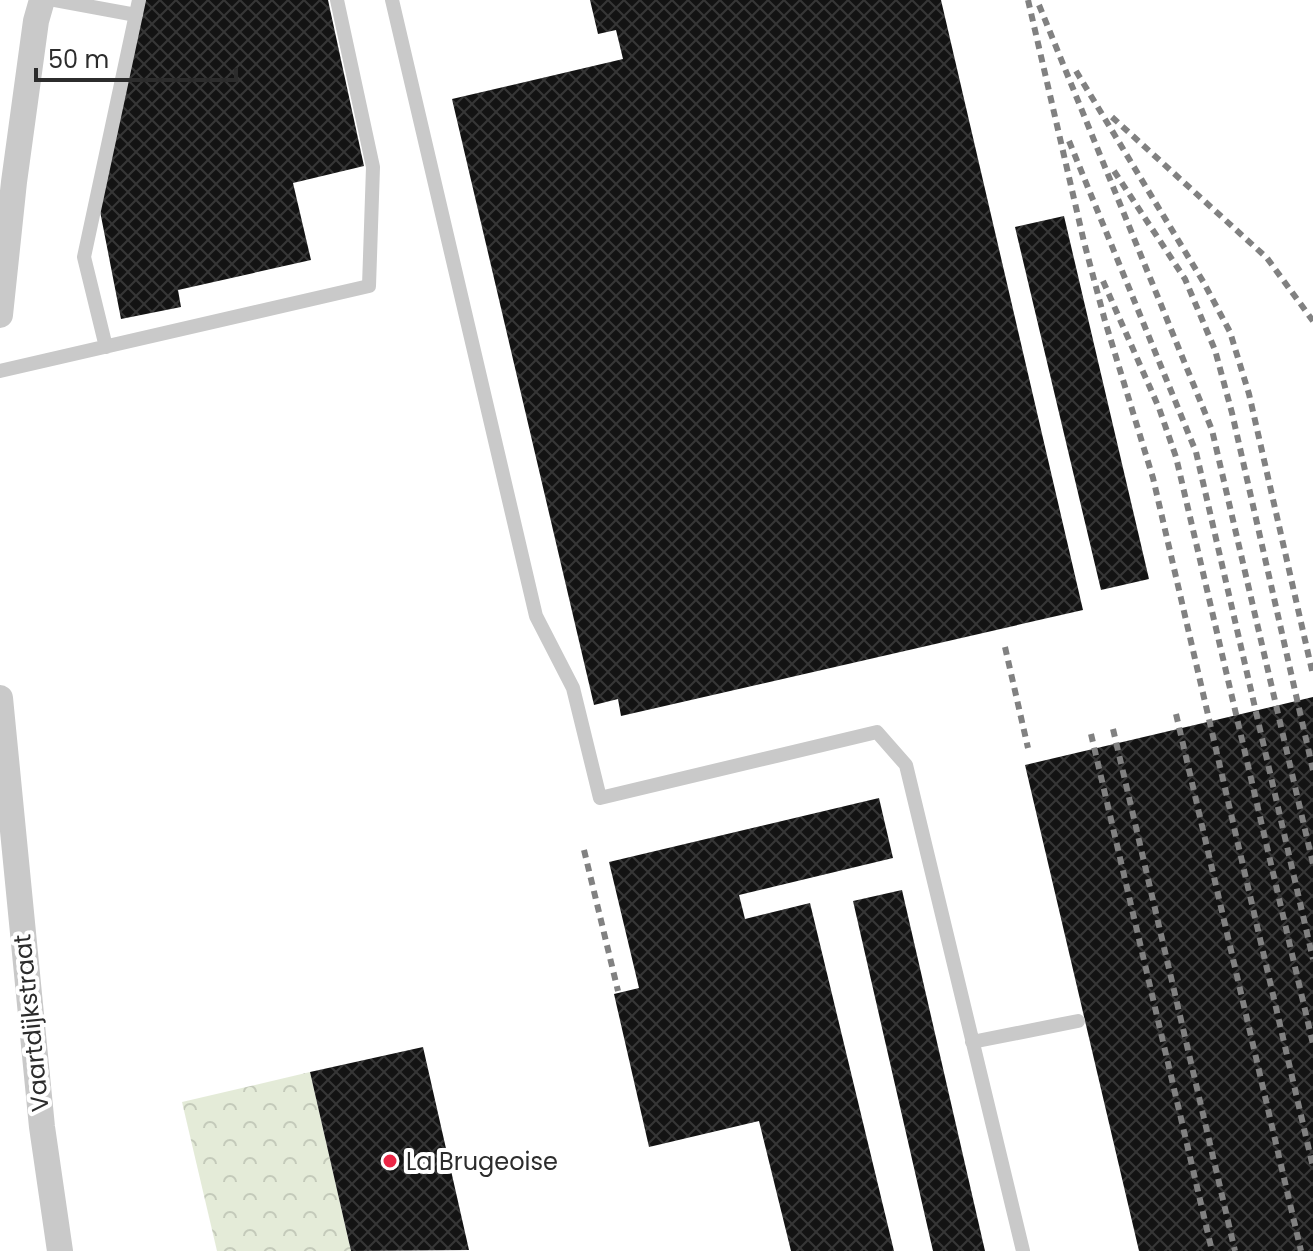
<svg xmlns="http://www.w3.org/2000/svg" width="1313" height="1251" font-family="Poppins,sans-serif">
	<defs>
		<pattern id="forest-crowns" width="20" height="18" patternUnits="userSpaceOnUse" patternTransform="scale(2)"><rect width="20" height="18" fill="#e4ebd8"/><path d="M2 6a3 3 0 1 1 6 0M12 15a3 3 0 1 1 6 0" fill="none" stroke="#c4caba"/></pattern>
		<pattern id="building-cross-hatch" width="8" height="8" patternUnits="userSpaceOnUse" patternTransform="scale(2)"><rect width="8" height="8" fill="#131313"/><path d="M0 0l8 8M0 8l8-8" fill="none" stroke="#363636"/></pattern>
	</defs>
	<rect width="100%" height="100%" fill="#fff"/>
	<path fill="url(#forest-crowns)" d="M310 1072 351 1251H217L182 1102Z"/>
	<path fill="url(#building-cross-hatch)" d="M144 0H328L364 166 293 183 311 260 178 290 181 307 121 319 100 211Z
		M590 0H941L1083 610 621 716 618 699 594 705 452 99 623 59 616 30 598 34Z
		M1064 216 1149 579 1101 590 1015 227Z
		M1313 697V1251H1139L1025 765Z
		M879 798 893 858 739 895 745 919 810 903 894 1251H791L759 1121 649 1147 614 994 639 988 609 862Z
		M902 890 985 1251H933L853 901Z
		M423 1047 469 1250 351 1251 310 1072Z"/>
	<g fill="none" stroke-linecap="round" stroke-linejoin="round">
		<path stroke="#c9c9c9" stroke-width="14" d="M55 0 136 15
			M392 0 536 616 573 688 600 798 877 732 906 765 1023 1251
			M106 347 84 257 139 0
			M0 371 369 286 373 167 337 0
			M972 1042 1078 1021"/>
		<path stroke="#c9c9c9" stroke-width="26" d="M0 315 14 182 36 21 42 0
			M0 698 42 1127 60 1251"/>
		<path stroke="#818181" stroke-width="6" stroke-dasharray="8 6" stroke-linecap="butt" d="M1028 0 1084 242 1105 321 1153 478 1313 1167
			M1039 5 1212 430 1313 864
			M1076 71 1204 283 1230 332 1249 394 1313 675
			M1112 117 1267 258 1313 321
			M1069 141 1196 452 1313 959
			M1114 171 1185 279 1215 350 1232 413 1313 770
			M1103 281 1159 408 1176 457 1313 1044
			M1005 647 1028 748
			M1176 714 1301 1251
			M1113 729 1235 1251
			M1091 734 1212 1251
			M584 850 618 991"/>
	</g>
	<circle fill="#eb2646" stroke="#fff" stroke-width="3" cx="390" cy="1161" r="8"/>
	<g text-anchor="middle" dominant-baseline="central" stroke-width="8" stroke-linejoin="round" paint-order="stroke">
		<g font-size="24" fill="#2c2c2c" stroke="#fff">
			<text transform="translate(31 1023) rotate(-96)">Vaartdijkstraat</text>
		</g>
		<g font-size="24" fill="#2c2c2c" stroke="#fff" text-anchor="start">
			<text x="406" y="1161">La Brugeoise</text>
		</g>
	</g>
	<path d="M36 68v12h200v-12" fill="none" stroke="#2c2c2c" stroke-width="4"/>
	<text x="48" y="68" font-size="24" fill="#2c2c2c" stroke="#ffffff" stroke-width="6" paint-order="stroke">50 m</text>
</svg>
